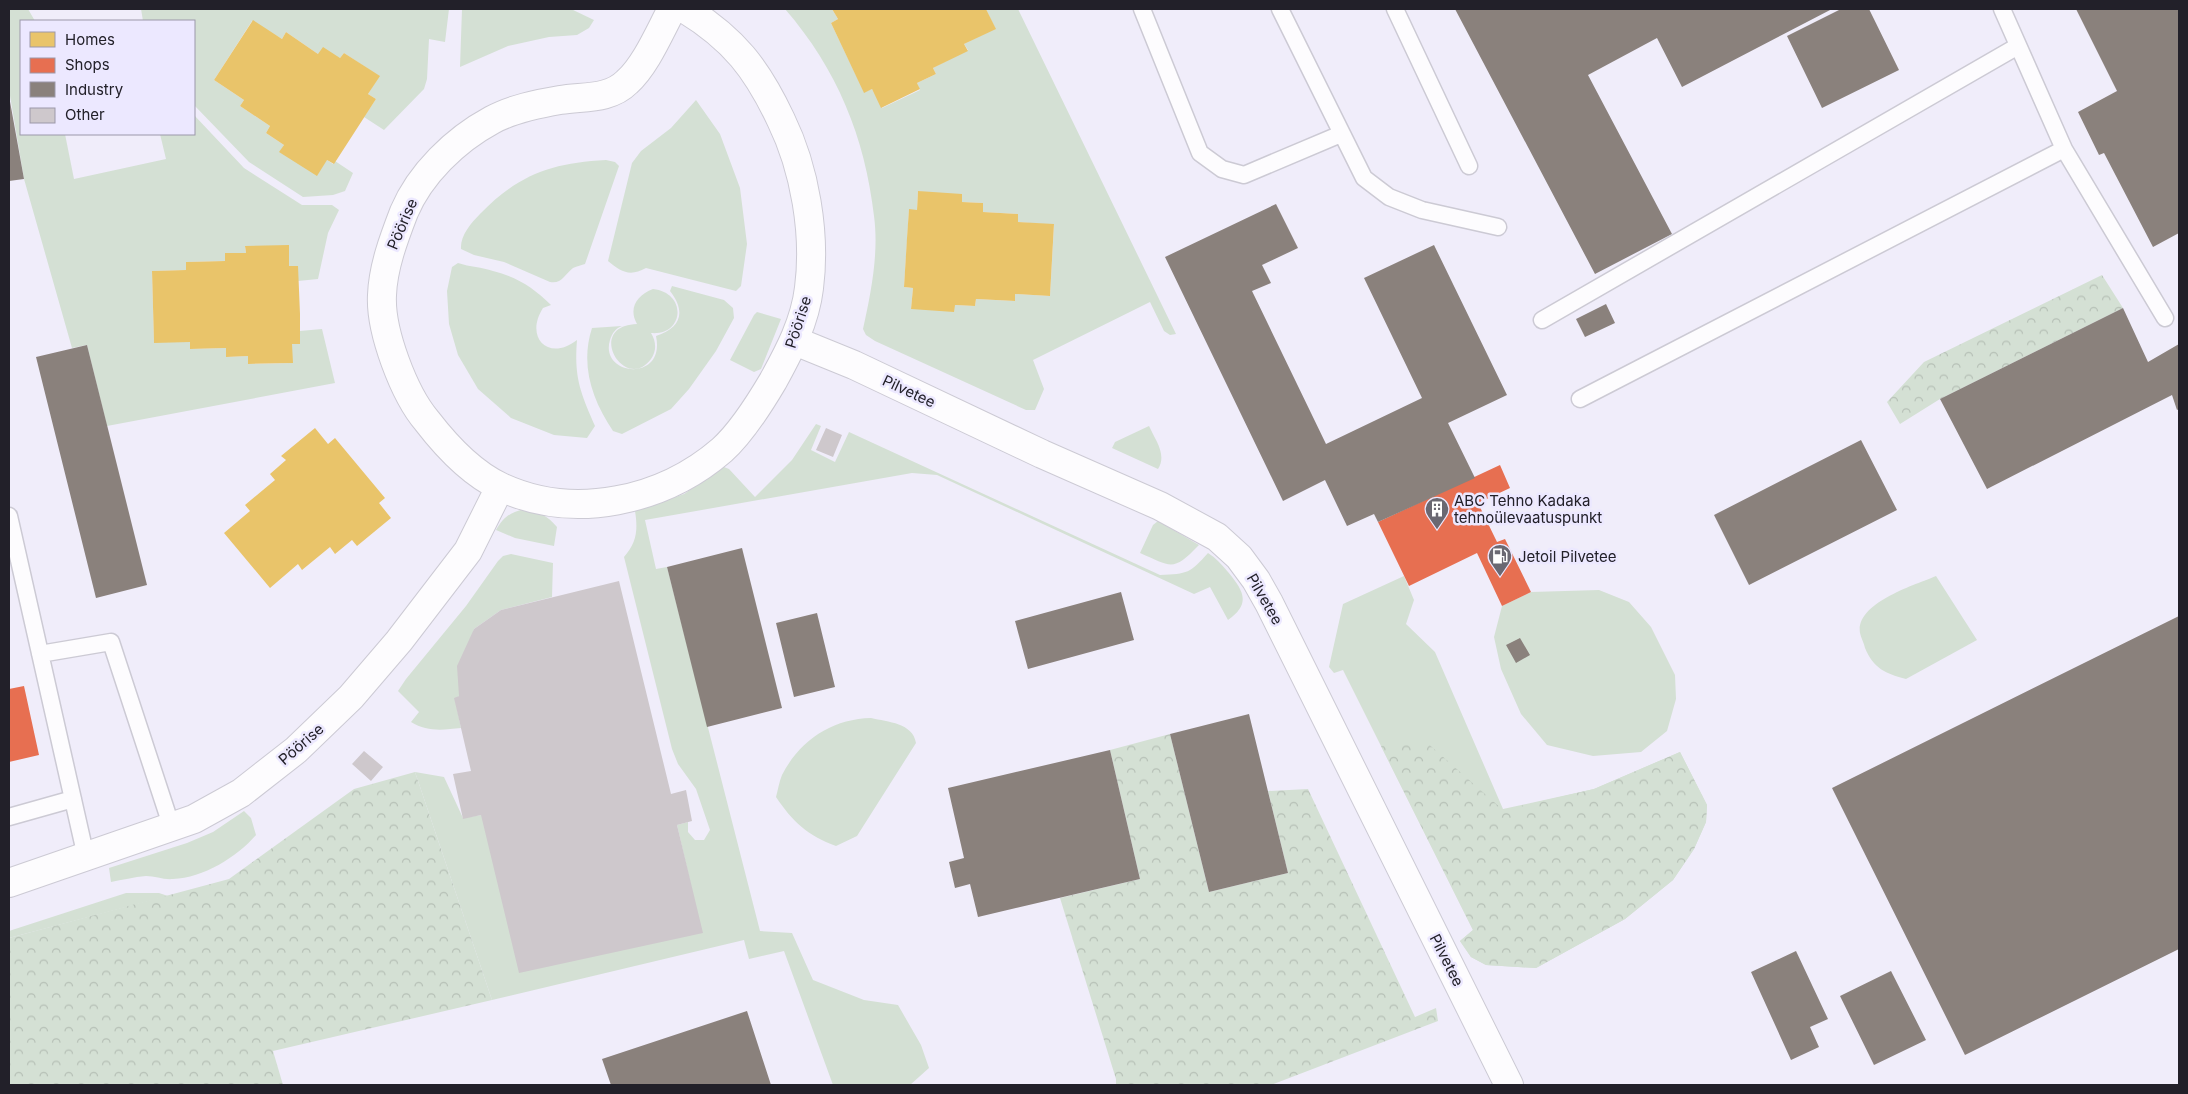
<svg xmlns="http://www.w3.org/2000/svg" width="2188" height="1094" font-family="Inter,sans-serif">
	<defs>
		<pattern id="forest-crowns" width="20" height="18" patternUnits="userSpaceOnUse" patternTransform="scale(1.25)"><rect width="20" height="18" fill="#d4e0d4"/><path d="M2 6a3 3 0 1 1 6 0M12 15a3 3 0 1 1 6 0" fill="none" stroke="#b6c0b6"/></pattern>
	</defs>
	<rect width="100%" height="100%" fill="#f0edfa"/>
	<path fill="#d4e0d4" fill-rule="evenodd" d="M9 9H28L35 21H21V134H65L74 179 166 159 160 134H194V115L244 168 302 205H332L339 210 328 233 318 279 298 281 289 266V246L245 247 246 253 225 261 186 262V270L152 271 154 342H190L191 349 226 348V357L248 356 249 364 292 363V344H300V331L322 329 335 383 107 426 87 345 72 348 24 179 9 90Z
		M141 9H449L445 42 429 39 427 79 424 89 384 130 364 117 376 99 368 94 379 76 344 53 340 58 318 54 286 32 282 39 252 21 214 80 244 100 240 106 270 126 266 133 284 145 280 152 327 160 333 164 335 161 353 173 345 191 333 195 303 197 249 162 194 105V21H143Z
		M462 9H571L594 20 589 28 577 35 549 37 508 46 460 67Z
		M785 9H832L838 19 831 23 864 92 872 89 882 108 920 90 917 83 936 74 933 68 968 50 964 44 995 28 986 9H1018L1176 334 1170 335 1164 331 1150 302 1033 360 1044 389 1035 410H1026L875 341 866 335 863 329C871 293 879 253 874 216 865 137 837 69 785 9ZM918 191 962 202 983 203V212L1018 214V222L1054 225 1050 296 1015 294 1014 301 976 299 975 306 955 305 911 309 913 288 904 287 909 210H917Z
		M696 100 720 134 740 188 747 244 741 286 736 291 646 268C630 277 621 272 608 261L632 163 641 151 671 128Z
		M606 160 615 162 619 166 585 264C582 265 577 266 573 268 564 275 562 284 550 282L504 262 474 255 461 249C460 236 471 223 480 214 519 174 552 163 606 160Z
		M458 263C470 267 482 267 493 271 517 277 534 288 551 305L543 308C524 338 549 362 577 340 574 377 580 392 595 426L587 438 554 435 511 418 478 389 458 355 449 324 447 291 452 267Z
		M672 286 724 300 733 308 734 318 716 351 689 389 671 409 622 434 613 431C592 400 580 365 592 328L622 326C616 328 612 333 610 340 599 376 666 383 656 336 680 328 687 313 670 291Z
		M653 289C688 293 684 336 651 333 656 341 657 351 651 359 625 394 584 326 637 324 628 308 637 295 653 289Z
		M757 312 781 319 761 369 754 372 730 360 754 315Z
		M816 424 821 426 811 450 835 462 849 432 1160 575C1188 574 1190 573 1208 553 1216 558 1222 565 1228 572 1244 591 1251 604 1228 620L1210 587 1194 594 937 475 912 473 645 520 656 569 667 567 760 931 792 933 813 980 864 1000 898 1005 921 1045 929 1068 910 1085H833L784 951 749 959 744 940 492 1000 415 772 444 777 463 818 481 815 702 933 677 825 688 822V832L695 840H704L710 830 696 789 678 764 672 749 624 557C637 542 638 530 635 511L684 494 724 467 729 469 755 497 792 460Z
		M1149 426C1156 441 1167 455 1158 469L1112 448 1115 442Z
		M524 509C538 511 548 516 557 527L554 546 515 538 496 530C504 517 509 513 524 509Z
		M1158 521 1199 545C1173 572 1172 567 1140 553L1153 525Z
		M511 554 553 563 552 597 501 610 474 629 459 696 455 699 461 728C443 730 427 732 411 722L419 712 398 691 406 679 466 606 498 561 503 556Z
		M1404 576 1414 600 1406 624 1435 652 1503 809 1594 789 1680 752 1707 805 1706 822 1694 849 1673 880 1625 919 1536 968 1486 965 1471 957 1460 941 1473 930 1343 670 1334 673 1329 667 1343 604Z
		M1936 576 1977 640 1906 679C1886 674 1873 668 1865 648 1864 643 1861 638 1860 633 1855 603 1915 585 1936 576Z
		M1599 590 1629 602 1651 627 1675 675 1676 699 1667 731 1641 752 1593 756 1547 745 1521 714 1501 669 1494 637 1502 606 1531 592Z
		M871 718C888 722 913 723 916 743L857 836 836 846C808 836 792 821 776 797 778 790 779 782 782 775 800 740 832 719 871 718Z
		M244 811 251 818 256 835C237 857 203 878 173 879 164 880 155 876 146 876 134 877 122 880 111 882L109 868 187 843 213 832Z
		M126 893H159L168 896 9 938V931Z"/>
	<path fill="url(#forest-crowns)" d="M2102 275 2123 308 1940 399 1900 424 1887 402 1924 362Z
		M1170 734 1209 892 1288 873 1268 791 1308 789 1415 1017 1436 1008 1438 1021 1271 1085H1116V1079L1060 898 1140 879 1110 750Z
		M1424 740 1503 810 1594 789 1680 752 1707 805 1706 822 1694 849 1673 880 1625 919 1536 968 1486 965 1471 957 1460 941 1473 930 1381 746Z
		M415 772 492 1000 273 1051 283 1085H9V938L229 879 354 789Z"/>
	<path fill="#e9c46a" d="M832 9H986L996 29 964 44 968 51 933 68 936 74 917 83 920 89 881 108 872 89 864 93 831 23 838 19Z
		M253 20 282 39 286 32 318 54 323 47 340 58 344 53 380 76 368 94 376 99 334 164 327 160 317 176 279 152 284 145 266 133 270 126 240 106 244 100 214 80Z
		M918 191 962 194V202L983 203V212L1018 214V222L1054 224 1050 296 1015 294V301L976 299 975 306 955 305 954 312 911 309 913 288 904 287 907 238 909 209 917 210Z
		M289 245V266H298L300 314V344H292L293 363 248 364V356L226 357V348L190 349V342L154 343 152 271 186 270V262L225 261V253H246L245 246Z
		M315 428 328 444 335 438 385 498 379 503 391 518 357 546 352 540 335 554 330 547 302 570 298 564 270 588 224 533 250 511 245 505 275 480 270 474 286 460 281 456Z"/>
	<path fill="#e76f51" d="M1500 465 1510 488 1478 503 1497 542 1505 539 1531 592 1502 606 1477 553 1409 586 1378 522Z
		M24 686 39 755 9 762V689Z"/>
	<path fill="#8a817c" d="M1455 9H1832L1682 87 1657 38 1588 75 1672 234 1595 274Z
		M1841 9H1869L1899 70 1822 108 1787 36Z
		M2076 9H2179V233L2153 247 2104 153 2099 155 2078 112 2117 91Z
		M9 96 24 179 9 181Z
		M1276 204 1298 248 1262 265 1271 283 1252 291 1326 444 1422 398 1364 278 1434 245 1507 395 1448 423 1475 478 1378 522 1374 514 1347 526 1325 480 1283 501 1165 257Z
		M1606 304 1615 323 1585 337 1576 319Z
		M2123 308 2148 362 2179 344V409L2177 410 2172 395 1987 489 1940 399Z
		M87 345 147 585 96 598 36 357Z
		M1861 440 1897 510 1749 585 1714 515Z
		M742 548 782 708 707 727 667 567Z
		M1121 592 1134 640 1028 669 1015 621Z
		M817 613 835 687 794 697 776 623Z
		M2179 616V949L1965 1055 1832 788Z
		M1520 638 1530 655 1516 663 1506 645Z
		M1249 714 1288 873 1209 892 1170 734Z
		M1110 750 1140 879 978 917 970 884 955 888 949 862 964 858 948 788Z
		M1796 951 1828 1019 1810 1027 1819 1047 1791 1060 1751 972Z
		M1891 971 1926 1040 1874 1065 1840 996Z
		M747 1011 771 1085H611L602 1059Z"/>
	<path fill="#cec8cc" d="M826 428 842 435 833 457 816 450Z
		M619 581 671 794 686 790 692 821 677 825 703 933 519 973 481 815 463 819 453 774 471 771 454 698 459 696 457 666 474 629 501 610Z
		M364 751 383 767 371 781 352 764Z"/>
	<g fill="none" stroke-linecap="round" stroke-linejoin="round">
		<g stroke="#cccad4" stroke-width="19">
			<path id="service" d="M1142 9 1200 153 1222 169 1244 175 1341 134
				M1280 9 1364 178 1389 197 1422 210 1498 227
				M1395 9 1469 166
				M2002 9 2064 149 2165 318
				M1542 320 2018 46
				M1580 399 2064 149
				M9 516 86 857
				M40 654 111 642 172 828
				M9 817 73 799"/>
		</g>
		<g stroke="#cccad4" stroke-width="30">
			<path id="minor" d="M672 9C660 31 646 65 627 82 609 100 583 96 560 100 537 104 512 109 492 120 455 140 420 174 404 212 394 238 383 267 382 295 380 331 404 394 427 421 447 447 471 473 501 487 574 521 663 501 722 450 741 433 760 403 773 381 789 352 805 322 809 288 816 234 805 169 781 120 757 69 734 39 685 9
				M795 341 854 365 1042 454 1160 506 1217 537 1239 557 1256 580 1269 603 1509 1085
				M9 883 194 819 241 793 296 750 351 697 399 641 468 551 500 487"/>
		</g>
		<use href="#service" stroke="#fdfcfe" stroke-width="16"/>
		<use href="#minor" stroke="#fdfcfe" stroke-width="28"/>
	</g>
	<defs>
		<g id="building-pin" transform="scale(1.25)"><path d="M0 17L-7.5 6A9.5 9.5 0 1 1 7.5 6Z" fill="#6a6872" stroke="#ece8ff"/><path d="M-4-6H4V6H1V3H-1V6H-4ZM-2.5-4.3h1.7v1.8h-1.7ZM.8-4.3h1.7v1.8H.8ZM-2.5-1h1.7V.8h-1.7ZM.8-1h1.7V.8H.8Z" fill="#fff"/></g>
		<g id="fuel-pin" transform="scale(1.25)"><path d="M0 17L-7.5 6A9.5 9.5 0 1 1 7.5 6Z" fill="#6a6872" stroke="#ece8ff"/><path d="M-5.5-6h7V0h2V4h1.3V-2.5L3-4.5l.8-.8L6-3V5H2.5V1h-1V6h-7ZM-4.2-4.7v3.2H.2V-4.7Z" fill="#fff"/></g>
	</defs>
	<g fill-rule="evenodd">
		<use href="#building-pin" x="1437" y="509"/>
		<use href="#fuel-pin" x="1500" y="556"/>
	</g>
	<g text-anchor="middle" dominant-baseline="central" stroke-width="5" stroke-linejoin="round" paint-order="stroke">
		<g font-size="15" fill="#222029" stroke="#ece8ff">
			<text transform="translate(402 224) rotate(-67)">Pöörise</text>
			<text transform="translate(798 322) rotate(-72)">Pöörise</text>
			<text transform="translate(909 391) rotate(25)">Pilvetee</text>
			<text transform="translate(1265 599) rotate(60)">Pilvetee</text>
			<text transform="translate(301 744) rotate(-41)">Pöörise</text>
			<text transform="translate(1447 960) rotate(63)">Pilvetee</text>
		</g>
		<g font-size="15" fill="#222029" stroke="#ece8ff" text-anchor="start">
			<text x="1454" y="500">ABC Tehno Kadaka<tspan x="1454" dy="17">tehnoülevaatuspunkt</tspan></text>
			<text x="1518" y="556">Jetoil Pilvetee</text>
		</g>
	</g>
	<rect width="2188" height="1094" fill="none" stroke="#222029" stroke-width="20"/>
	<rect x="20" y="20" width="175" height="115" fill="#ece8ff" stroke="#9b98a9"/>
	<rect x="30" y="32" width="25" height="15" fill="#e9c46a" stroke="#9b98a9"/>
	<text x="65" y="45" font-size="15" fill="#222029">Homes</text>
	<rect x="30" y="58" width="25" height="15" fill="#e76f51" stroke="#9b98a9"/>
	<text x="65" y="70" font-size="15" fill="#222029">Shops</text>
	<rect x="30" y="82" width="25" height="15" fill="#8a817c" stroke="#9b98a9"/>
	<text x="65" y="95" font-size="15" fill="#222029">Industry</text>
	<rect x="30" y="108" width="25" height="15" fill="#cec8cc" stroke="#9b98a9"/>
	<text x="65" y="120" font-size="15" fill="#222029">Other</text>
</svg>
